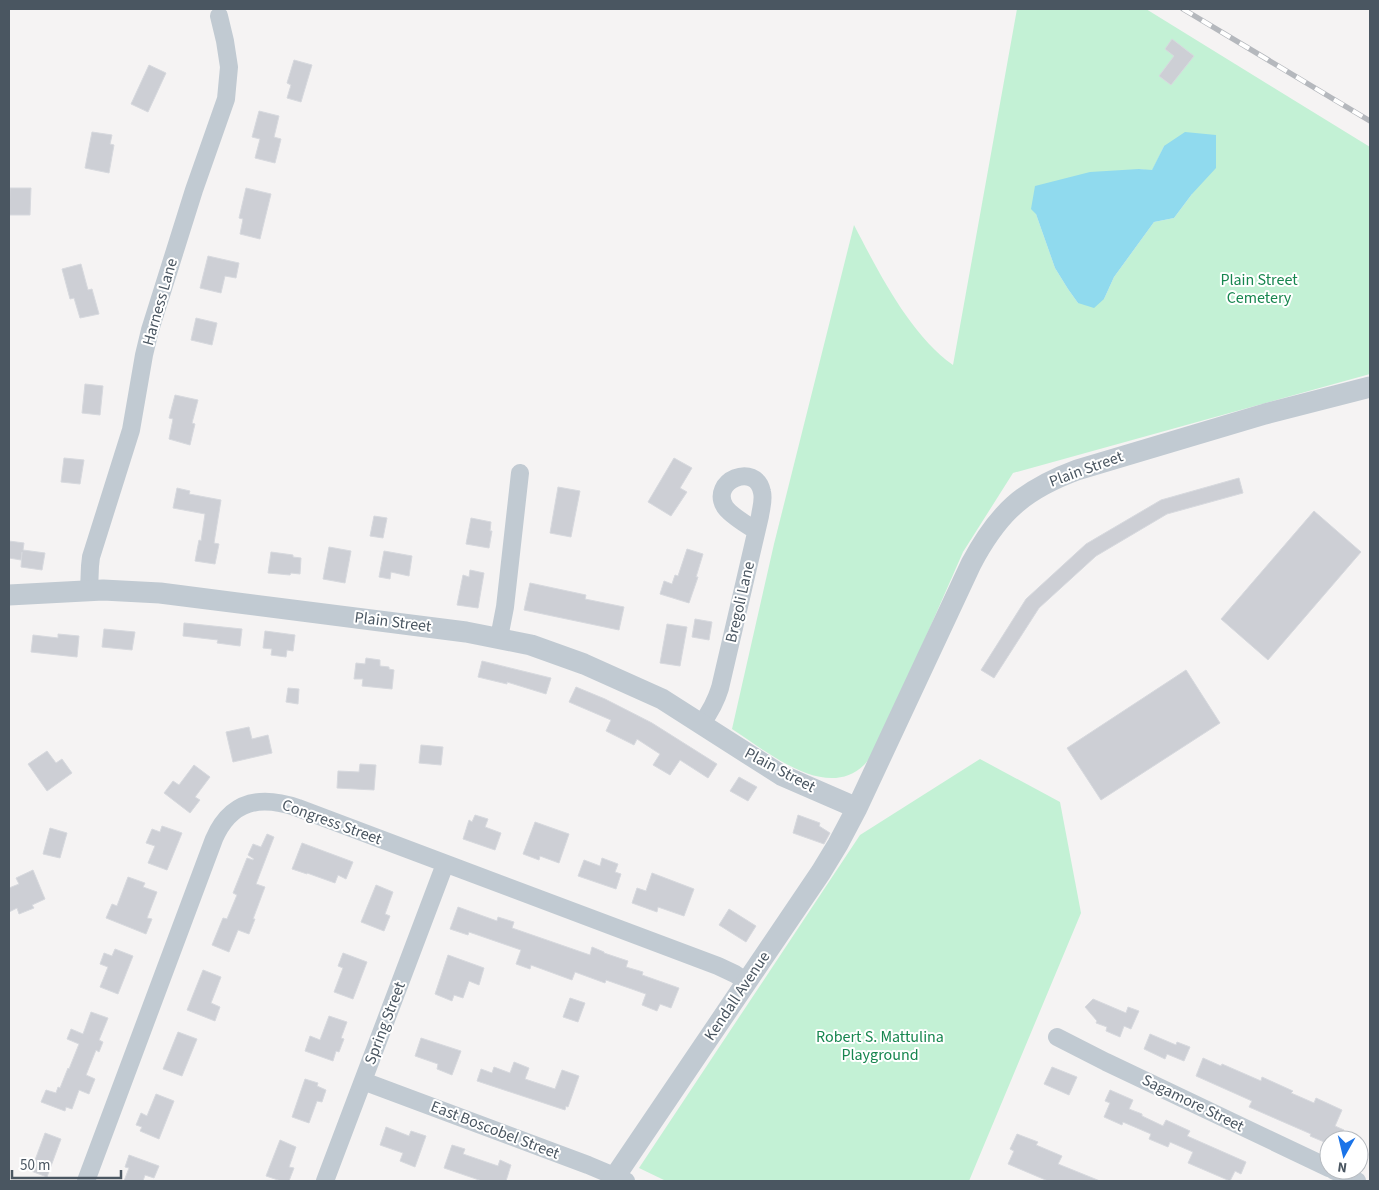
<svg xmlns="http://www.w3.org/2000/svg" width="1379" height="1190" font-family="'Source Sans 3',sans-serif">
	<rect width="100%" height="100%" fill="#f5f3f3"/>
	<path fill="#c3f1d5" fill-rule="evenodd" d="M1017 9H1146L1370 147V374L1013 473 963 552 886 728C879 740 874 755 864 765 826 802 766 751 732 729L774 544 854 225C878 271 910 335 953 365ZM1164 146 1192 194 1174 218 1154 222 1114 277 1104 299 1078 303 1068 289 1055 268 1036 214 1139 169 1152 171Z
		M980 759 1060 802 1081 913 969 1181H666L639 1168 860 835Z"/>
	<path fill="#90daee" d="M1185 132 1216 135V168L1192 194 1174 218 1154 222 1114 277 1104 299 1094 308 1078 303 1068 289 1055 268 1036 214 1031 209 1035 186 1090 172 1139 169 1152 170 1164 146Z"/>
	<path fill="#cdcfd5" stroke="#d7d9de" d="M1172 39 1194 56 1171 85 1159 76 1174 56 1165 49Z
		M294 60 312 65 301 102 287 98 291 85 287 83Z
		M149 65 166 73 148 112 131 104Z
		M259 111 279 116 274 137 281 139 275 163 255 158 260 139 252 137Z
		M92 132 112 135 110 144 114 145 109 173 85 168Z
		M10 188H31L30 215H9Z
		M246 188 271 194 260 239 240 234 243 219 239 218Z
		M208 256 239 263 236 278 225 276 221 293 200 288Z
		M81 264 88 290 92 289 99 314 80 318 74 298 70 299 62 269Z
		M196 318 217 323 212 345 191 340Z
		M85 384 103 386 100 415 82 413Z
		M175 395 198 400 192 423 195 424 190 445 169 439 173 419 169 418Z
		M64 458 84 460 80 484 61 482Z
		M674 458 692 468 680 488 687 492 671 516 648 502Z
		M1239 478 1243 493 1167 514 1096 556 1039 608 994 678 981 670 1026 599 1086 544 1161 500Z
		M558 487 580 491 571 537 550 533Z
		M177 488 190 491 189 494 221 500 214 543 219 544 215 564 195 561 199 540 201 541 205 514 173 508Z
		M1314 511 1361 552 1268 660 1221 619Z
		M374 516 387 518 383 538 370 536Z
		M471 518 491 522 490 531H492L489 548 466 544Z
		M9 541 24 543 23 550 45 553 42 570 21 567 22 552 21 560 9 558Z
		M329 547 351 551 345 583 323 579Z
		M687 549 703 554 696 577H698L689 603 660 594 664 581 672 584 675 575 678 576Z
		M384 551 412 556 409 576 391 572 390 579 379 577Z
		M271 552 293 555V557L301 558 300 574 291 573 290 575 268 573Z
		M470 570 484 573 478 608 457 605 463 575 469 577Z
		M530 583 586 595 585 599 624 607 619 630 524 610Z
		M695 619 712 622 709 640 692 637Z
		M184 623 242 629 240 646 217 643 218 640 183 636Z
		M667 624 687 627 680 666 660 663Z
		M104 629 135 632 132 650 102 647Z
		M265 631 295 635 293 651 287 650 286 657 271 655 272 649 263 648Z
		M58 634 79 636 77 657 31 652 33 635 58 638Z
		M366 658 380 660V666L389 667V669L394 670 392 689 362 686 363 679H354L356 663 365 664Z
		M482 661 551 678 546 694 507 682V684L478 677Z
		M1186 670 1220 723 1101 800 1067 748Z
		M576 687 605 699 652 723 717 764 708 778 680 760 670 775 653 765 660 754 637 739 634 745 606 731 611 720 569 702Z
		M288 688 299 689 298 704 286 702Z
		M249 727 252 739 268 735 272 753 233 762 226 732Z
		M421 745 443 747 441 765 419 763Z
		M47 751 56 763 62 759 72 773 47 791 28 764Z
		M360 764 376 765 374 790 337 788 338 771 359 772Z
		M194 765 210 777 195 797 200 800 190 813 164 793 173 781 179 785Z
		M739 777 757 787 748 801 730 791Z
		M475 815 488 819 485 827 501 833 495 850 463 839 469 820 472 822Z
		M798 815 820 823 819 826 830 833 824 844 793 833Z
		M535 822 569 834 559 863 540 856 539 860 523 854Z
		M162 826 182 833 167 870 148 863 155 846 146 843 152 829 160 832Z
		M50 828 67 833 60 858 43 854Z
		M267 834 274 837 256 884 265 887 253 919H255L249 934 238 930 229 952 212 945 223 918 227 919 237 895 233 893 247 858 253 860 254 859 248 855 253 844 261 847Z
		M302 843 353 862 346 879 338 875 335 883 307 873V874L292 869Z
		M602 858 618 864 615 872 621 874 616 889 578 876 584 860 600 866Z
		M33 870 45 899 32 905 34 908 19 914 17 908 9 912V888L19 884 16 878Z
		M652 873 694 889 684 916 658 907 657 912 632 903 637 888 646 891Z
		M128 877 145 883 143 887 157 892 147 918 152 919 146 934 106 918 112 904 117 906Z
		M376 885 393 892 385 914 390 916 384 931 361 922Z
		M458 907 497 921 498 917 514 922 512 928 590 955 592 947 604 952V953L628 961 626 967 643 972 642 975 679 988 671 1008 660 1004 657 1011 642 1005 646 994 606 980 605 983 575 972 572 980 531 965 530 969 516 964 521 950 469 932 468 935 450 929Z
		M729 909 756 926 746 942 719 925Z
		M115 949 133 956 118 994 100 987 108 967 100 964 104 953 112 956Z
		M343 953 367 962 353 999 334 992 343 968 338 966Z
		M448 955 484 968 479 985 469 981 463 998 454 995 452 1001 435 994Z
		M203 970 221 977 211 1003 220 1007 215 1021 187 1010Z
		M570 998 585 1003 578 1022 563 1017Z
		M1093 999 1126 1013 1128 1007 1139 1011 1131 1029 1124 1026 1120 1037 1106 1031 1107 1027 1096 1023 1097 1021 1085 1007Z
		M91 1012 108 1018 99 1040 103 1042 99 1052 96 1050 86 1075 95 1079 89 1094 79 1090 72 1109 66 1107 65 1111 41 1102 46 1090 56 1093 58 1087 60 1088 68 1068 69 1069 79 1044 67 1039 71 1029 83 1034Z
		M329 1016 347 1022 341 1038 344 1039 339 1052 336 1051 333 1061 305 1051 310 1036 320 1040Z
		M178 1032 197 1039 182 1076 163 1069Z
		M1150 1034 1176 1045 1177 1042 1190 1047 1184 1061 1167 1054 1165 1059 1144 1049Z
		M421 1038 461 1051 452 1075 437 1069 438 1064 415 1056Z
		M1203 1058 1221 1066 1222 1064 1261 1081 1262 1077 1293 1091 1291 1093 1314 1103 1316 1098 1342 1110 1335 1126 1344 1130 1340 1140H1329V1144L1310 1136 1311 1134 1249 1107 1252 1101 1196 1076Z
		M514 1062 529 1068 525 1079 555 1089 562 1070 579 1076 568 1107 566 1106 565 1110 477 1081 481 1069 492 1073 494 1067 510 1073Z
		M1052 1067 1077 1077 1069 1095 1044 1084Z
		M305 1079 318 1083 317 1086 326 1090 322 1102 317 1101 309 1123 292 1117Z
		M1110 1090 1133 1100 1129 1109 1142 1114V1116L1163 1126 1166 1120 1190 1131 1187 1136 1246 1162 1241 1174 1235 1171 1230 1181 1188 1163 1193 1152 1170 1142 1168 1147 1149 1139 1151 1134 1123 1122 1122 1125 1104 1117 1110 1103 1105 1101Z
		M156 1094 174 1101 159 1139 140 1131 142 1127 136 1125 141 1113 147 1116Z
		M386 1127 409 1136 411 1131 426 1136 415 1167 400 1161 403 1153 380 1145Z
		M45 1133 61 1139 47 1177 31 1171Z
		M1017 1134 1038 1142 1036 1145 1062 1156 1058 1164 1100 1181H1048L1008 1164 1014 1151 1010 1149Z
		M280 1140 296 1147 289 1167 294 1168 289 1181H281L266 1176Z
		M452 1145 465 1149 463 1154 498 1166 500 1160 511 1165 506 1181H482L444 1168Z
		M129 1155 159 1166 154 1178 145 1175 143 1181H124L129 1168 125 1167Z"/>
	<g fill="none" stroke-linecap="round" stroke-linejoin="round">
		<path stroke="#c1cad2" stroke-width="18" d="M89 591 90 566 91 557 131 430 144 355 150 330 194 190 226 99 229 67 225 41 219 16
			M499 638 505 607 520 473
			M702 723C710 712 716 701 720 688L760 516C761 508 764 500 762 492 756 461 709 481 725 507 731 516 748 525 756 531
			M1057 1037 1106 1062 1329 1168
			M363 1081 588 1165 626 1181
			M1333 1170 1357 1181
			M86 1181 214 839C231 800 260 795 298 808L718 966 735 974 747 982
			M325 1181 445 864"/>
		<path stroke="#c1cad2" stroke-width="21" d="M9 595 103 590 160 593 466 632 531 645 584 664 662 699 781 775 857 808
			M612 1181 821 872 838 844 857 808 971 564C998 513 1023 490 1077 470L1265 414 1370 387"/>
		<g stroke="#b5b8bd" stroke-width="5.5">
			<path id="rail" d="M1183 9 1370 121"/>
		</g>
		<use href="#rail" stroke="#fff" stroke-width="4" stroke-dasharray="11" stroke-linecap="butt"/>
	</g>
	<g text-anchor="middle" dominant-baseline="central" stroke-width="4" stroke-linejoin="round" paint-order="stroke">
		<g font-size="16" fill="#17864f" stroke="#fff">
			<text x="1259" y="280">Plain Street<tspan x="1259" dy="18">Cemetery</tspan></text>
			<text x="880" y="1037">Robert S. Mattulina<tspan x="880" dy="18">Playground</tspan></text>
		</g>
		<g font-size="16" fill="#4a5661" stroke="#fff">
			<text transform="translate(160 302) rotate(-74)">Harness Lane</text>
			<text transform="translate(1086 469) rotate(-20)">Plain Street</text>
			<text transform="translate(740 602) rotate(-77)">Bregoli Lane</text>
			<text transform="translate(393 622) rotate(7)">Plain Street</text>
			<text transform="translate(780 770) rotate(28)">Plain Street</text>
			<text transform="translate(332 822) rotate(20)">Congress Street</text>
			<text transform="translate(737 996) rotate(-56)">Kendall Avenue</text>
			<text transform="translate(385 1023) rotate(-69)">Spring Street</text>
			<text transform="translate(1193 1103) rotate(26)">Sagamore Street</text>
			<text transform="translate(495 1130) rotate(21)">East Boscobel Street</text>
		</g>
	</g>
	<rect width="1379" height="1190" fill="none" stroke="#4a5661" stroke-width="20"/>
	<g transform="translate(1344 1155) rotate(188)"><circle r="24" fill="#ffffff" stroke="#b7bbc0"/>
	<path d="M0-4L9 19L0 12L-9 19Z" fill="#1a73e8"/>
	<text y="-8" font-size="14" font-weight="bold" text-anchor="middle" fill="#4a5661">N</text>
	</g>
	<path d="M12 1170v8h109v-8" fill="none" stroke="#4a5661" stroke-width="2.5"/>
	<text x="20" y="1170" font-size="15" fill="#4a5661" stroke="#ffffff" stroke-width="4" paint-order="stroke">50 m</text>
</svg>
